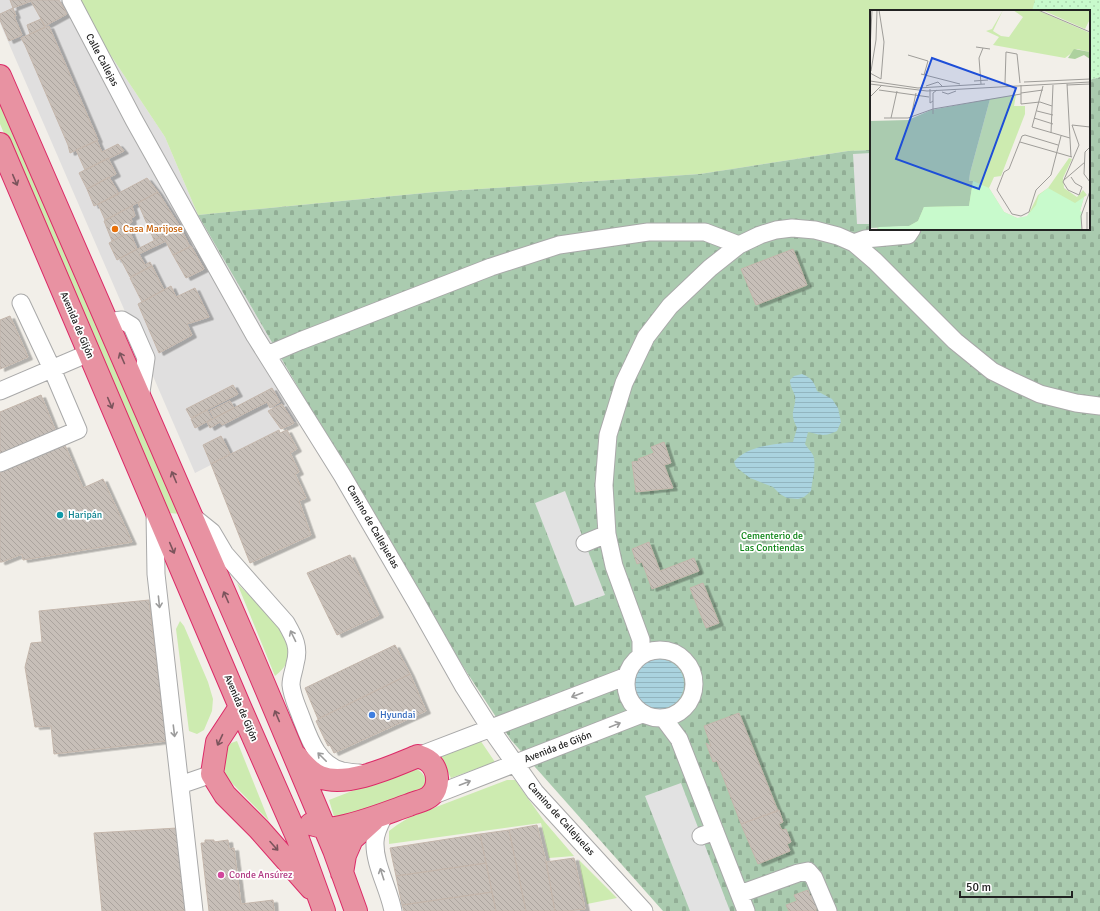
<svg xmlns="http://www.w3.org/2000/svg" width="1100" height="911" font-family="Signika,sans-serif">
	<defs>
		<pattern id="cemetery-stones" width="16" height="16" patternUnits="userSpaceOnUse"><rect width="16" height="16" fill="#aacbaf"/><path d="M2 7V4a2 2 0 0 1 4 0v3zM10 15v-3a2 2 0 0 1 4 0v3z" fill="#92ae96"/></pattern>
		<pattern id="park-dots" width="8" height="8" patternUnits="userSpaceOnUse"><rect width="8" height="8" fill="#c8facc"/><path d="M2 2h.1M6 6h.1" fill="none" stroke="#acd6af" stroke-width="1.8" stroke-linecap="round"/></pattern>
		<pattern id="water-rules" width="6" height="5" patternUnits="userSpaceOnUse"><rect width="6" height="5" fill="#aad3df"/><path d="M0 2.5h6" fill="none" stroke="#92b5bf"/></pattern>
		<pattern id="building-back-hatch" width="6" height="6" patternUnits="userSpaceOnUse"><rect width="6" height="6" fill="#c7bfb8"/><path d="M-1 5l2 2M0 0l6 6M5-1l2 2" fill="none" stroke="#aba49e"/></pattern>
		<filter id="shadow"><feDropShadow dx="4.5" dy="2.5" stdDeviation="0" flood-color="#0004"/></filter>
	</defs>
	<rect width="100%" height="100%" fill="#f2efe9"/>
	<path fill="#e0dfdf" d="M0 0H74L165 137 198 215 313 413 195 473 0 23Z"/>
	<path fill="#cdebb0" d="M74 0H1100L1089 11H871V150L848 151 700 174 435 192 198 215 165 137Z
		M0 96 180 514 170 513 148 471 0 124Z
		M237 583 287 634C289 655 293 661 275 676Z
		M180 621 184 626 208 682 213 699 212 711 204 730 197 734 189 731 176 629Z
		M480 740 495 762 451 778 440 756Z
		M237 741 269 821 226 777C223 767 222 751 230 744 232 742 235 742 237 741Z
		M413 767C425 773 429 779 421 791L336 823 329 800Z
		M507 780H515L544 821 574 856 549 858 541 823 389 844V831L397 825 410 817Z
		M579 860 617 898 587 904Z"/>
	<path fill="url(#cemetery-stones)" d="M1100 77V911H663L511 740 404 576 313 413 198 215 435 192 700 174 848 151 871 150V229H1089V80Z"/>
	<path fill="url(#park-dots)" d="M1035 0H1100V77L1089 80V11H1032Z"/>
	<path fill="#e2e2e2" d="M871 153V224H857L853 154Z
		M565 491 605 595 575 606 535 503Z
		M681 783 730 911H690L645 796Z"/>
	<path fill="url(#water-rules)" d="M802 374C811 378 814 381 817 391L832 399 838 408 841 422 837 431C824 437 821 435 808 432L805 444C807 448 811 451 813 455 817 465 812 480 811 491L804 497 798 499 787 498 780 494 773 487 750 478 736 467 734 462C746 446 775 444 793 442L797 428C795 423 792 418 793 412 794 406 796 402 795 396 793 390 790 386 790 380L794 376Z
		M634 684a25 25 0 1 1 50 0a25 25 0 1 1-50 0Z"/>
	<path fill="url(#building-back-hatch)" stroke="#c4b6ab" filter="url(#shadow)" d="M10 0H59L67 14 45 26 31 1 13 8Z
		M13 8 16 16H14L22 35 9 41 0 20V14Z
		M41 19 45 27 30 34 27 25Z
		M49 26 98 140 70 153 68 145 25 45 21 38Z
		M97 141 102 152 118 144 124 151 85 170 76 150Z
		M108 158 116 174 87 189 79 173Z
		M109 177 119 194 94 206 87 189Z
		M147 178 158 192 105 220 98 204Z
		M158 192 180 227 154 240 138 203Z
		M132 206 135 216 131 218 132 222 128 225 131 231 112 241 104 221Z
		M180 227 190 247 173 255 163 236Z
		M130 232 137 249 117 260 109 243Z
		M163 236 166 241 139 254 145 265 150 262 152 266 130 277 120 258Z
		M191 246 204 269 186 278 173 255Z
		M793 249 807 285 756 305 741 269Z
		M152 266 164 290 142 302 130 278Z
		M171 286 176 297 195 288 209 317 187 324 192 335 159 353 138 304Z
		M10 316 28 357 0 369V320Z
		M233 385 238 394 191 418 186 409Z
		M272 388 280 402 270 408 267 402 222 425 220 422 210 428 207 422Z
		M41 395 58 437 0 461V412Z
		M230 401 234 408 214 418 210 411Z
		M282 404 294 423 281 429 268 411Z
		M207 410 212 419 195 428 191 419Z
		M279 430 280 433 287 430 297 449 290 453 299 472 295 474 306 498 299 501 311 535 250 563 211 464Z
		M221 436 230 454 211 464 203 445Z
		M664 442 671 463 664 465 673 488 636 492 632 462 639 461 638 459 654 453 651 447Z
		M65 445 83 488 103 479 132 542 23 560 22 554 2 562H0V473Z
		M649 542 660 571 694 558 699 571 652 589 642 562 637 564 632 549Z
		M350 555 379 615 337 635 307 573Z
		M703 583 719 623 706 628 690 588Z
		M149 600 166 741 54 754 51 726 35 727 25 667 31 643 42 642 39 611Z
		M395 645 410 674 318 719 305 688Z
		M410 674 426 711 334 753 330 745 328 746 324 738 316 721 318 720V719Z
		M739 713 778 811 741 824 717 761 713 762 706 743 711 746 704 726Z
		M779 810 783 822 779 824 782 830 786 829 791 842 787 844 790 851 758 864 741 824Z
		M537 825 546 862 555 911H526L509 830Z
		M177 828 186 910 177 911H102L94 833Z
		M509 830 526 911H496L480 834Z
		M480 834 486 863 396 876 390 848Z
		M205 840H214V842L228 840 229 849 234 848 241 904 273 900 274 911H209L201 843H205Z
		M574 858 585 909 567 911H555L546 862Z
		M486 863 492 892 402 905 396 876Z
		M808 890 810 896 814 894 819 907 816 909V911H789L786 905 797 901 794 895Z
		M492 892 496 911H404L402 905Z"/>
	<g fill="none" stroke-linecap="round" stroke-linejoin="round">
		<g stroke="#a9a9a9" stroke-width="19">
			<path id="minor" d="M71 0 134 120 255 336 342 475 416 602 464 687 490 728 535 792 644 911
				M854 243 865 239 908 235 912 229
				M106 322 122 320 132 326 146 358 140 399
				M267 355 300 341 491 267 559 245 648 232H705L739 245
				M0 391 89 353
				M0 463 78 430 52 369 21 303
				M155 513 156 574 194 911
				M191 515 212 532 225 554 286 623C294 637 300 647 295 664 294 671 291 677 291 685 292 696 297 706 301 717 309 738 317 764 342 771 348 772 354 773 360 773
				M585 543 607 534
				M626 684a34 34 0 1 1 68 0a34 34 0 1 1-68 0Z
				M641 656V640L614 566 607 534 604 485 608 435 624 383 646 337 670 306 710 268 739 245 760 235 776 230 792 228 815 230 838 236 854 243 875 261 955 341 992 371 1014 382 1040 394 1076 403 1100 406
				M664 719 679 739 746 911
				M418 756 627 676
				M180 785 212 774
				M429 797 642 714
				M385 814C381 822 375 832 375 842 374 864 389 889 393 911
				M701 836 715 831
				M740 894 798 873 808 871 814 878 828 911"/>
		</g>
		<g stroke="#dc2a67" stroke-width="24">
			<path id="highway" d="M0 76 250 651 334 850 356 911
				M0 144 240 707 298 839 324 911
				M240 707 217 742 212 774 225 795 259 829 311 888
				M297 757C304 765 310 773 320 777 347 788 393 766 418 756 421 757 424 758 427 760 439 768 441 788 429 797 424 801 415 802 409 805 386 813 360 824 335 828 327 829 319 826 311 824
				M342 873 345 855 352 839 373 820"/>
		</g>
		<use href="#minor" stroke="#fff" stroke-width="17"/>
		<use href="#highway" stroke="#e892a2" stroke-width="22"/>
	</g>
	<defs><path id="oneway-shaft" d="M-6 0H5M1.5-3L5.5 0L1.5 3" fill="none" stroke-width="1.6" stroke-linecap="round" stroke-linejoin="round"/></defs>
	<g stroke="#7b545c">
		<use href="#oneway-shaft" transform="translate(15 180) rotate(67)"/>
		<use href="#oneway-shaft" transform="translate(122 358) rotate(-114)"/>
		<use href="#oneway-shaft" transform="translate(110 403) rotate(67)"/>
		<use href="#oneway-shaft" transform="translate(174 477) rotate(-113)"/>
		<use href="#oneway-shaft" transform="translate(172 548) rotate(67)"/>
		<use href="#oneway-shaft" transform="translate(226 597) rotate(-114)"/>
		<use href="#oneway-shaft" transform="translate(277 716) rotate(-113)"/>
		<use href="#oneway-shaft" transform="translate(220 740) rotate(115)"/>
		<use href="#oneway-shaft" transform="translate(274 846) rotate(48)"/>
	</g>
	<g stroke="#9c9c9c">
		<use href="#oneway-shaft" transform="translate(159 602) rotate(84)"/>
		<use href="#oneway-shaft" transform="translate(293 636) rotate(-116)"/>
		<use href="#oneway-shaft" transform="translate(577 695) rotate(159)"/>
		<use href="#oneway-shaft" transform="translate(615 725) rotate(-22)"/>
		<use href="#oneway-shaft" transform="translate(174 731) rotate(83)"/>
		<use href="#oneway-shaft" transform="translate(322 757) rotate(-135)"/>
		<use href="#oneway-shaft" transform="translate(465 783) rotate(-21)"/>
		<use href="#oneway-shaft" transform="translate(382 874) rotate(-108)"/>
	</g>
	<circle fill="#e8710a" stroke="#fff" stroke-width="1.5" cx="115" cy="229" r="4"/>
	<circle fill="#0f9aa8" stroke="#fff" stroke-width="1.5" cx="60" cy="515" r="4"/>
	<circle fill="#3f7fe0" stroke="#fff" stroke-width="1.5" cx="372" cy="715" r="4"/>
	<circle fill="#d1479c" stroke="#fff" stroke-width="1.5" cx="221" cy="875" r="4"/>
	<g text-anchor="middle" dominant-baseline="central" stroke-width="3.5" stroke-linejoin="round" paint-order="stroke">
		<g font-size="10" fill="#222" stroke="#fff">
			<text transform="translate(102 60) rotate(62)">Calle Callejas</text>
			<text transform="translate(77 325) rotate(67)">Avenida de Gijón</text>
			<text transform="translate(373 527) rotate(60)">Camino de Callejuelas</text>
			<text transform="translate(241 708) rotate(67)">Avenida de Gijón</text>
			<text transform="translate(558 747) rotate(-21)">Avenida de Gijón</text>
			<text transform="translate(561 819) rotate(48)">Camino de Callejuelas</text>
		</g>
		<g font-size="10" fill="#c56008" stroke="#fff" text-anchor="start">
			<text x="123" y="229">Casa Marijose</text>
		</g>
		<g font-size="10" fill="#0d838f" stroke="#fff" text-anchor="start">
			<text x="68" y="515">Haripán</text>
		</g>
		<g font-size="10" fill="#0c8416" stroke="#fff">
			<text x="772" y="536">Cementerio de<tspan x="772" dy="12">Las Contiendas</tspan></text>
		</g>
		<g font-size="10" fill="#366cbe" stroke="#fff" text-anchor="start">
			<text x="380" y="715">Hyundai</text>
		</g>
		<g font-size="10" fill="#b23c85" stroke="#fff" text-anchor="start">
			<text x="229" y="875">Conde Ansúrez</text>
		</g>
	</g>
	<g transform="translate(870 10)">
		<rect width="220" height="220" fill="#f2efe9"/>
		<path d="M133 0 123 21 131 26 139 27 153 7 143 0H167L220 23V42L207 39 195 48 123 35 129 27 116 21 122 19ZM172 0H220V9L215 19ZM146 85 144 96H155V104L131 166 124 167 119 178 134 202 147 208 6 220 9 217H36L54 197 103 171H99L100 163 120 89ZM199 148 202 149 193 168 194 178 207 187 213 180 217 185 214 187 210 201 211 220H140L157 207 168 185 178 178Z" fill="#cdebb0"/>
		<path d="M204 39 220 42V49L214 45 205 49 198 48Z" fill="#add19e"/>
		<path d="M120 89 100 163 99 171H103L99 196 54 197 48 211 39 216 0 218V111L38 110 61 100Z" fill="#aacbaf"/>
		<path d="M103 171 119 178 134 202 147 208 157 206 166 195 169 185 178 178 205 193 214 187 210 201 212 202 211 220H6L9 217 39 216 48 211 54 197 99 196Z" fill="#c8facc"/>
		<path fill="none" stroke="#9f9d99" stroke-width="1" d="M9 0 14 32 11 69M168 0 220 22M106 37 120 39M0 40 2 0M38 45 58 51 54 65M1 61 6 30 7 0M0 63 11 69M51 64 90 74M0 71 48 78 115 74M104 71 118 70M154 72 220 69M135 73 136 42 147 44 150 73M0 74 57 81 220 72M111 74 109 48 113 38M197 74 201 147M151 75V94L170 92 182 96M197 75 220 74M56 76 68 72 73 77M173 76 162 117 200 128M60 79V93L63 91V83L67 80M9 80 59 87M72 82 78 84 86 81M151 83 173 80M0 87 12 75M63 91V104M167 101 183 105M41 107 46 83M14 108H38L63 99 151 84M21 108 27 81M164 108 183 114M202 115 220 117M181 123 183 75M150 132 202 147M188 135 155 125 152 126 139 159 134 162 127 180 142 204 151 206 159 202 166 180 181 165 191 126M220 137 215 142 214 164 220 172M201 167 205 173 212 177 209 185 198 180 193 172 209 135 202 115M194 170 215 152M217 202V220M212 220 211 206 220 181"/>
		<path fill="#1d4ed8" fill-opacity="0.15" stroke="#1d4ed8" stroke-width="2" d="M62 48 146 78 109 179 26 149Z"/>
		<rect width="220" height="220" fill="none" stroke="#222" stroke-width="2"/>
	</g>
	<path d="M960 891v6h112v-6" fill="none" stroke="#222222" stroke-width="2"/>
	<text x="966" y="891" font-size="12" fill="#222222" stroke="#ffffff" stroke-width="3" paint-order="stroke">50 m</text>
</svg>
